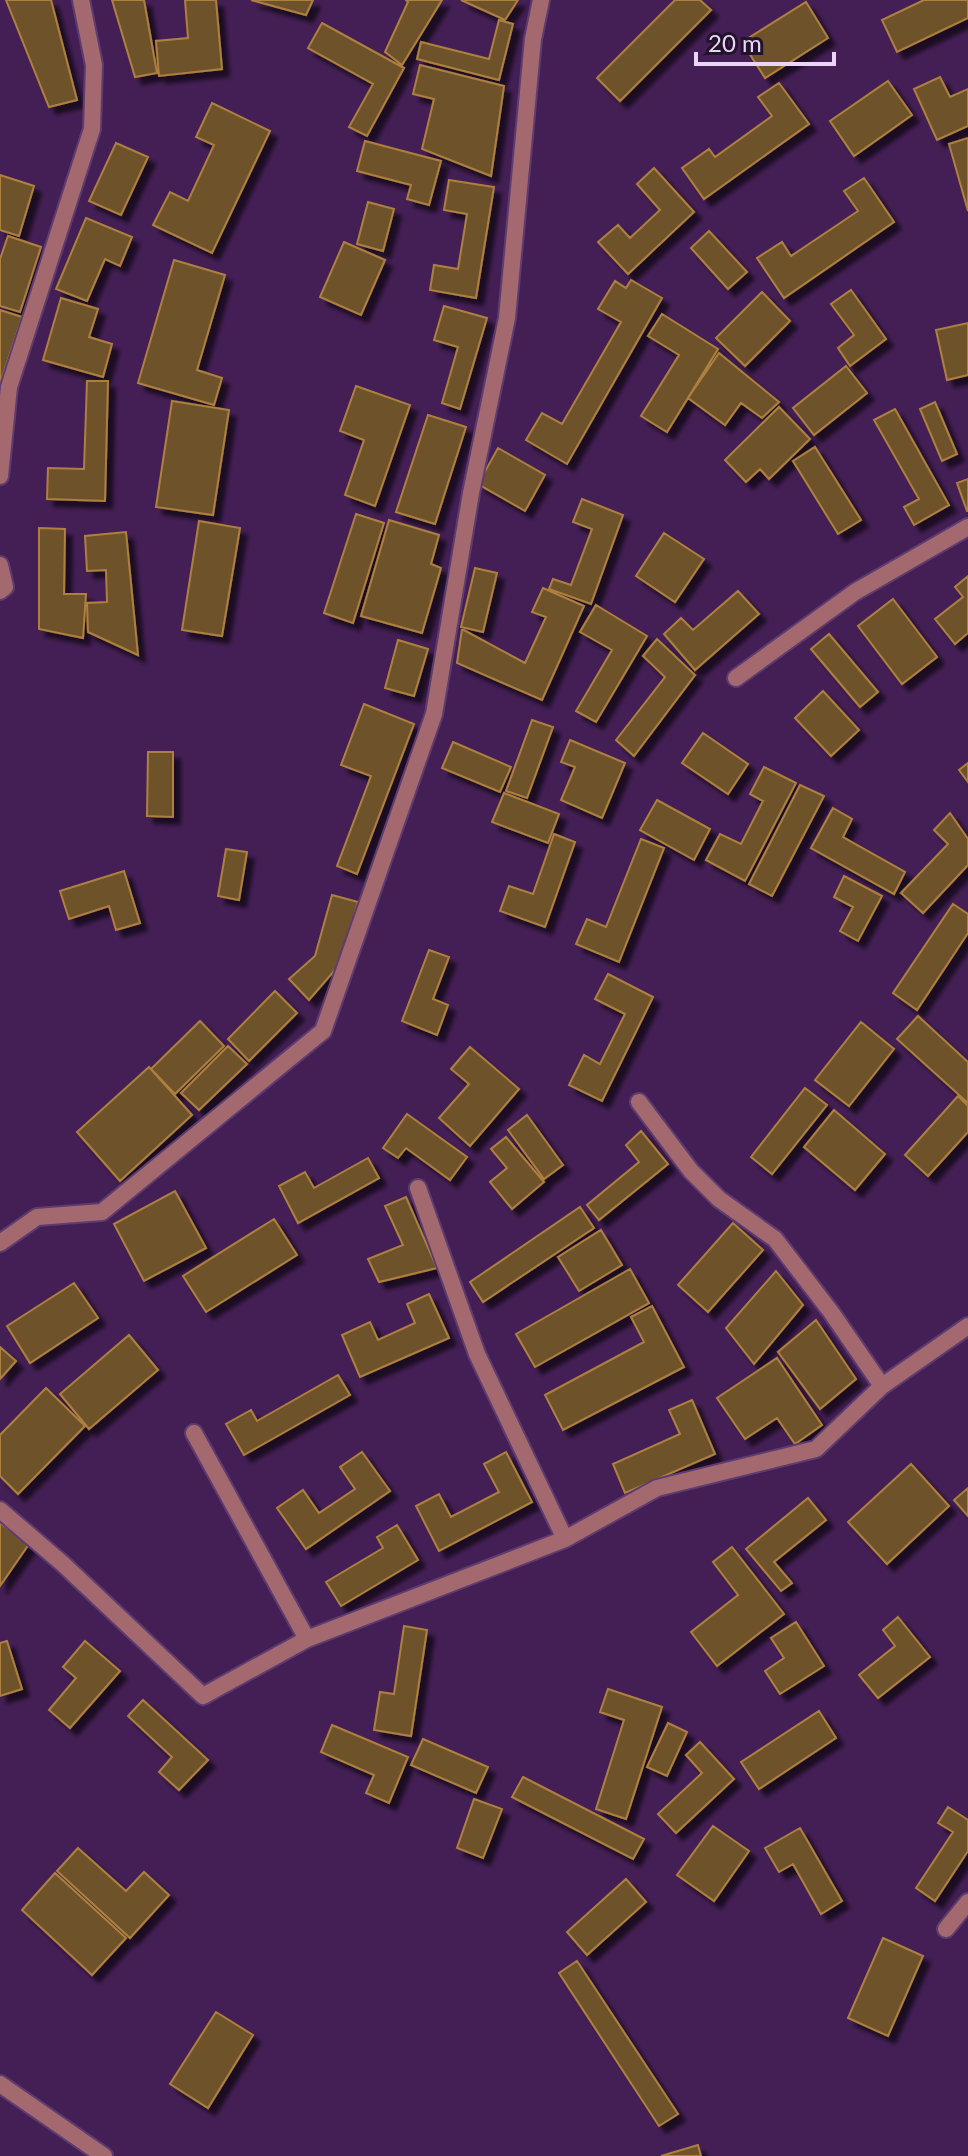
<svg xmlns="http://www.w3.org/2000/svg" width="968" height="2156" font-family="Lato,sans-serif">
	<defs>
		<filter id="shadow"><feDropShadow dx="7" dy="7" stdDeviation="2" flood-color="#0009"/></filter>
	</defs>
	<rect width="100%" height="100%" fill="#441f55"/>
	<path fill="#6e522b" stroke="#ae803f" stroke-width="2" filter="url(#shadow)" d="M6 0H51L77 100 49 107Z
		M112 0H144L157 73 135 77Z
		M185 0H216L222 69 159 76 156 41 188 38Z
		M251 0H313L306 15Z
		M406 0H442L402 65 385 52 408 2Z
		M461 0H518L505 20Z
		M675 0H700L711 10 620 101 597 78Z
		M924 0H968V18L897 52 882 20Z
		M806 2 828 38 765 78 742 42Z
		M499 20 513 24 499 80 417 59 421 42 489 59Z
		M322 23 404 68 367 136 349 127 373 84 308 48Z
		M420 65 504 86 491 176 422 149 434 99 413 94Z
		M940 77 950 97 968 89V126L937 140 914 89Z
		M888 81 912 115 854 156 830 121Z
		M779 83 809 124 704 199 682 168 709 149 715 157 772 116 758 97Z
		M212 103 270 131 212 253 153 225 170 192 188 201 214 145 196 137Z
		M968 138V211L949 144Z
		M365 141 441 161 429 205 407 199 411 185 357 171Z
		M116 143 148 157 121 215 89 201Z
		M654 168 694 212 628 274 598 242 618 225 630 238 660 210 637 184Z
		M0 175 34 186 19 236 0 230Z
		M864 178 894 222 784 298 757 258 782 242 791 256 858 211 844 191Z
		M449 180 494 187 476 298 430 290 434 265 458 269 467 214 444 210Z
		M368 202 394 209 383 251 357 244Z
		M86 218 132 237 120 266 105 259 87 301 56 289Z
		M709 231 747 272 728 289 691 248Z
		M8 236 41 247 20 312 0 306V259Z
		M344 242 385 260 361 315 320 297Z
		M174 260 225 275 197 370 222 378 214 405 138 383Z
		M631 280 662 298 567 464 526 440 542 413 562 424 621 322 598 309 615 281 626 288Z
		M851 290 886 339 850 366 838 348 854 335 831 304Z
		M762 292 790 321 745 366 716 338Z
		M61 298 98 309 89 337 112 344 103 377 43 360Z
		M444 306 487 318 460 409 442 403 458 347 434 340Z
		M0 310 22 317 0 384Z
		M662 314 718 349 667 432 641 416 679 355 648 336Z
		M968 323V375L947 380 936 330Z
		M719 353 779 402 762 418 741 403 725 425 688 398Z
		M846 366 867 393 814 435 793 408Z
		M87 381H108L105 501 47 499 48 468 84 469Z
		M356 386 410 405 375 506 345 495 364 440 340 431Z
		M172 401 229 410 213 515 156 507Z
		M935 402 957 454 942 461 920 409Z
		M779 407 810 439 769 479 760 469 746 482 725 460Z
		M895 409 949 505 914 525 904 507 919 499 874 420Z
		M428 415 466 427 435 524 396 512Z
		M815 447 861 520 838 534 793 461Z
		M498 448 545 475 525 511 478 484Z
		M968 479V511H967L957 483Z
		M582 499 623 515 591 604 549 589 553 579 571 585 592 529 573 522Z
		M356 514 384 523 353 623 324 613Z
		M389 520 439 535 431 564 441 568 422 633 361 616Z
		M199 521 240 528 222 636 182 630Z
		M39 528 65 529 64 594H86L83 638 39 629Z
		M126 532 138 655 88 632 87 603 107 602 106 570 87 571 85 536Z
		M664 533 704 559 675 602 636 576Z
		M475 568 497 573 483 632 461 627Z
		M968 576V633L955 644 935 619 963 597 955 587Z
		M543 588 584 606 542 700 457 663 462 629 525 663 546 617 532 612Z
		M738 591 759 614 695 670 664 634 681 618 693 630Z
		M893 599 937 657 902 684 858 626Z
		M596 605 647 636 596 722 576 711 612 650 580 632Z
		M829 634 878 692 860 707 811 649Z
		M657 639 695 675 634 756 616 740 665 677 643 656Z
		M398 640 428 649 414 696 385 688Z
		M823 691 859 730 831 756 795 718Z
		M364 704 414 724 357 874 337 866 371 776 341 765Z
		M532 720 553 727 527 798 506 791Z
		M703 733 748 764 728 794 682 763Z
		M570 740 625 763 602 818 561 800 575 767 561 762Z
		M453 742 511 767 500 792 442 768Z
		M148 752H173V817L147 816Z
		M968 763V782L959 770Z
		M764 767 796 783 745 881 706 860 720 834 741 844 763 801 750 794Z
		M800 785 824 796 772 896 749 884Z
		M504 793 559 814 548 843 492 822Z
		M657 800 710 829 694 860 640 830Z
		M833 808 852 819 843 837 905 872 894 894 811 848Z
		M950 813 968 839V865L923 913 901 893 948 844 934 830Z
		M554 834 575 842 545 927 500 911 509 886 533 894Z
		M641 839 664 848 619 962 576 944 587 919 606 927Z
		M226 849 247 852 239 900 218 896Z
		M124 871 140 923 116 930 109 906 69 919 60 891Z
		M844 876 882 896 858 941 840 931 853 907 834 897Z
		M332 895 358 902 341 963 309 1000 289 979 315 956Z
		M953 904 968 914V933L917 1010 893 993Z
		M429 950 449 957 433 999 448 1005 437 1035 402 1021Z
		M608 974 653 997 602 1101 569 1085 584 1055 600 1064 625 1014 595 999Z
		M275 991 297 1013 249 1061 228 1039Z
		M918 1016 968 1062V1103L897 1039Z
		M200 1021 224 1046 175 1094 151 1069Z
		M861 1022 894 1049 849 1106 815 1080Z
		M228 1046 247 1064 199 1110 181 1093Z
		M470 1047 519 1089 470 1146 439 1118 469 1084 451 1069Z
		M149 1067 192 1115 120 1181 77 1132Z
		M805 1088 827 1105 772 1174 751 1157Z
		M958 1096 968 1106V1132L928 1176 905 1155Z
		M834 1110 885 1154 855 1190 804 1147Z
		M407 1114 467 1157 450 1180 406 1148 398 1158 383 1148Z
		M527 1115 563 1165 544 1179 508 1130Z
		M641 1131 668 1164 599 1220 587 1205 639 1162 626 1145Z
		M506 1137 544 1182 512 1209 490 1182 507 1168 491 1149Z
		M368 1158 379 1178 298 1223 279 1186 305 1172 314 1188Z
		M175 1191 206 1248 144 1281 114 1224Z
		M406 1197 437 1268 379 1282 368 1259 403 1245 385 1206Z
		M580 1207 594 1228 483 1302 470 1282Z
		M274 1219 297 1255 206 1312 183 1276Z
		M733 1223 763 1250 708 1312 678 1285Z
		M601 1230 622 1265 579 1291 558 1257Z
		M630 1269 649 1303 535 1367 516 1334Z
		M776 1271 803 1305 754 1364 726 1328Z
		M74 1283 98 1318 30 1363 7 1326Z
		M429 1294 449 1338 360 1377 342 1335 370 1322 378 1340 415 1323 407 1304Z
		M652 1306 684 1367 563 1430 545 1395 644 1342 631 1317Z
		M816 1320 856 1379 820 1409 778 1352Z
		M129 1335 158 1370 89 1429 60 1394Z
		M0 1347 16 1361 0 1379Z
		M777 1358 822 1425 795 1444 777 1418 745 1439 717 1398Z
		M338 1375 350 1395 244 1455 226 1424 251 1410 257 1421Z
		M46 1388 85 1426 18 1494 0 1476V1435Z
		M692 1400 715 1454 625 1493 613 1464 680 1434 669 1410Z
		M362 1452 390 1491 306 1549 277 1508 303 1490 319 1513 355 1489 340 1467Z
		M506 1452 532 1502 439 1551 416 1506 439 1494 451 1517 499 1492 484 1464Z
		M911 1464 949 1506 887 1564 848 1522Z
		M968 1488V1516L954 1500Z
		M808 1498 826 1520 774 1562 792 1583 781 1591 746 1549Z
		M0 1523 29 1544 0 1586Z
		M397 1525 418 1560 341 1606 326 1582 383 1548 377 1537Z
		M732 1547 784 1614 717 1666 691 1632 738 1595 713 1562Z
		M898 1617 930 1657 878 1698 859 1675 895 1646 883 1630Z
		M796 1622 824 1666 780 1694 765 1671 784 1658 771 1638Z
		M404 1626 427 1630 411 1736 374 1730 380 1692 394 1694Z
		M7 1641 22 1689 0 1696V1643Z
		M85 1641 120 1671 70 1728 49 1710 76 1678 63 1667Z
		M608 1689 662 1707 626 1819 596 1809 624 1720 600 1712Z
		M143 1700 208 1760 179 1790 159 1772 172 1757 128 1716Z
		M819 1711 836 1738 759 1789 741 1762Z
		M668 1723 687 1732 667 1776 647 1767Z
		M332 1725 408 1757 389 1803 366 1793 374 1775 321 1752Z
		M423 1739 488 1767 476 1793 411 1765Z
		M700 1742 734 1779 676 1833 658 1814 702 1773 686 1755Z
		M523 1777 644 1839 633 1859 512 1797Z
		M474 1799 502 1809 483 1858 457 1848Z
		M948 1807 968 1820V1851L935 1901 916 1888 953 1832 938 1823Z
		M713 1826 749 1851 714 1901 677 1875Z
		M800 1828 842 1901 821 1914 793 1864 779 1872 765 1848Z
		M78 1848 126 1891 144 1872 169 1895 130 1938 57 1871Z
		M55 1873 126 1938 92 1975 22 1910Z
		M626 1879 646 1902 587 1955 567 1932Z
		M883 1938 923 1956 888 2036 848 2018Z
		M577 1961 678 2114 659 2126 559 1973Z
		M216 2012 253 2035 208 2108 170 2084Z
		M698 2145 701 2156H661Z"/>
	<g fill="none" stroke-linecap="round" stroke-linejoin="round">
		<g stroke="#5f3c6f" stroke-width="20">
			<path id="minor" d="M0 476 9 387 92 129 94 65 81 0
				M0 565 5 587 0 591
				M736 678 855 592 968 527
				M639 1102 691 1171 719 1199 775 1239 831 1312 882 1386
				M418 1188 477 1354 565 1539
				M0 1243 37 1217 102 1212 323 1031 434 714 471 493 507 318 533 39 541 0
				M194 1433 307 1639
				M0 1510 63 1564 203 1696 307 1639 565 1539 657 1488 816 1449 882 1386 968 1326
				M946 1929 968 1902
				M0 2084 104 2156"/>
		</g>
		<use href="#minor" stroke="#a4696f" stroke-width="16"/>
	</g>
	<path d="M696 52v12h138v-12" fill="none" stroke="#ead5f6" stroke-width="4"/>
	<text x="708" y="52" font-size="24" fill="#ead5f6" stroke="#22122a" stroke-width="6" paint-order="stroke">20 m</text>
</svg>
